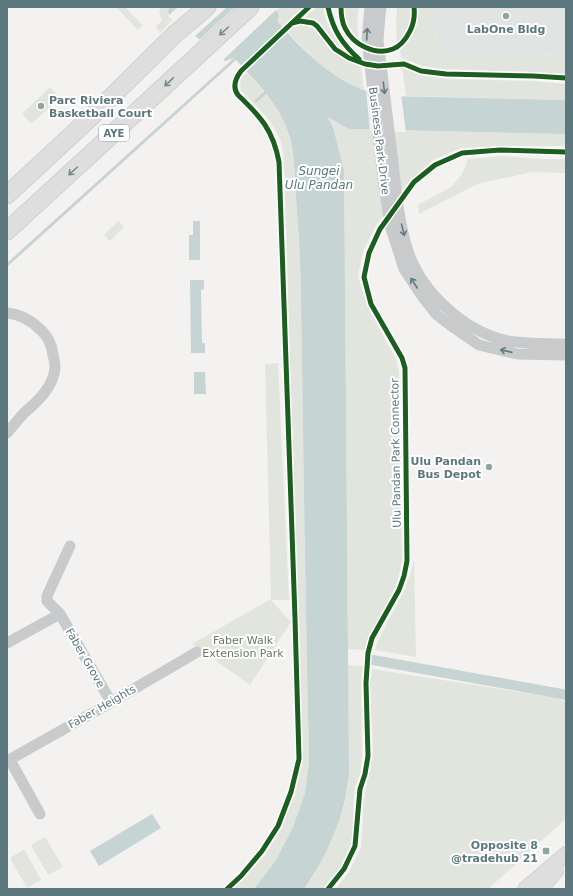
<svg xmlns="http://www.w3.org/2000/svg" width="573" height="896" font-family="'DejaVu Sans',sans-serif">
	<rect width="100%" height="100%" fill="#f3f2f0"/>
	<path fill="#e2e4e3" d="M434 7H566V56L438 52Z"/>
	<path fill="#e2e5dd" d="M116 7H125L143 25 138 30Z
		M161 7H170L168 11 174 18 160 33 156 27 162 20 159 13Z
		M281 7H305L283 28 277 21 276 11Z
		M317 7H323C325 24 335 38 344 52L337 47 320 23 315 20 305 17Z
		M345 7H359C357 18 357 29 359 40 350 30 345 21 345 7Z
		M397 7H411C412 21 408 34 397 43L396 23Z
		M418 7H434L438 52 566 56V75L533 72 443 69 422 66 405 59 401 58 400 50C412 39 421 24 418 7Z
		M301 25 311 27 315 29 334 52 348 61 361 66 364 90C353 86 343 81 334 75 316 63 302 47 288 32L294 27Z
		M402 68H406L421 75 447 79 534 81 566 84V100L406 96Z
		M247 72C264 91 282 111 289 136 295 156 295 176 296 196 300 249 301 302 302 355 304 491 306 627 309 762L305 793 293 827 276 860 254 889H234L265 855 282 827 296 792 302 760 284 161C283 155 283 148 281 142 273 121 257 106 241 91 239 82 241 78 247 72Z
		M50 87 60 98 31 124 22 114Z
		M328 116 337 123 350 129 566 134V146H503L461 148 433 160 414 177 400 192 389 207 376 226 363 251 358 276 367 306 396 359 399 372 402 561 399 575 395 588 369 638 365 650 348 649 344 170 333 127Z
		M502 156 541 159H566V173L532 172 477 184 419 214 418 205 451 187 462 174 468 159Z
		M118 221 124 227 110 241 104 235Z
		M278 363 289 600H271L291 622 250 685 192 644 271 599 265 364Z
		M414 560 416 657 375 650C381 631 393 613 402 595 408 583 411 572 414 560Z
		M348 665 363 666 361 682 362 758 360 774 355 788 353 806 354 825 351 845 341 868 323 889H304L314 875 332 838 344 807 349 774Z
		M372 669 558 698 566 702V819L488 889H336L349 872 361 847 363 822V804L373 755 370 683Z
		M45 837 63 867 48 875 31 845Z
		M24 849 41 880 27 888 10 858Z"/>
	<path fill="#c6d4d3" d="M170 7H274L279 15 277 21C297 44 324 72 352 85 363 91 375 93 387 96L566 100V134L350 129 343 126 328 117 333 127 344 170 349 774C347 785 346 797 343 808 335 836 321 865 304 889H254L276 860 293 827 305 793 309 762C306 629 304 496 302 362 301 308 301 253 296 199 295 179 295 157 290 138 281 106 256 81 234 58L225 61 169 14 168 11Z
		M193 221H200V260H189V235H193Z
		M190 280H204V289L201 290 202 343H205V353H191Z
		M194 372H205L206 394H194Z
		M152 814 161 828 99 866 90 851Z"/>
	<path fill="#f3f2f0" d="M178 7H227L194 37 168 16Z
		M235 7H276L277 9 222 61 198 41Z
		M366 89 387 94H401L406 132 370 131Z"/>
	<g fill="none" stroke-linecap="round" stroke-linejoin="round">
		<path stroke="#c6d4d3" stroke-width="3" d="M256 101 265 93
			M7 265 235 59"/>
		<path stroke="#c6d4d3" stroke-width="10" d="M373 660 562 694 566 695"/>
		<g stroke="#cfd0d0" stroke-width="16">
			<path id="major" d="M525 889 566 854
				M541 889 556 871"/>
		</g>
		<g stroke="#cfd0d0" stroke-width="19">
			<path id="highway" d="M7 195 90 118 174 35 207 7
				M7 231 92 153 250 7"/>
		</g>
		<path stroke="#c8cacb" stroke-width="11" d="M370 7 367 39 384 186 390 225 404 269 422 296 437 315 450 325 479 345 517 354 566 355
			M381 7 380 14 378 41C383 79 387 117 392 155 396 188 398 220 408 251 422 293 465 332 508 341 527 344 547 344 566 344
			M7 313C20 314 32 321 42 331 48 337 52 346 53 355 54 359 55 363 55 367 54 387 37 402 23 414 18 420 12 427 7 433
			M70 546 47 596V601L60 614 111 702
			M7 643 60 614
			M10 760 40 814
			M7 761 103 707 197 652"/>
		<use href="#major" stroke="#dedede" stroke-width="14"/>
		<use href="#highway" stroke="#dedede" stroke-width="17"/>
		<g stroke="#fff" stroke-width="8">
			<path id="cycleway" d="M328 7C333 30 342 44 359 59
				M341 7C341 14 342 22 345 28 353 45 376 56 393 49 401 46 406 39 410 31 414 23 415 16 414 7
				M292 23 300 21 313 23 317 26 335 49 349 58 365 64 378 66 404 64 421 71 446 74 533 76 566 78
				M227 889 241 876 262 851 278 826 291 792 299 759 295 618 279 162C273 130 261 117 238 95 232 87 235 79 241 71L309 7
				M328 889 344 869 355 846 360 789 365 774 368 756 366 683 368 653 372 638 399 590 404 576 407 561 405 368 402 358 371 304 364 277 369 253 380 229 414 182 435 165 462 153 500 150 566 152"/>
		</g>
		<use href="#cycleway" stroke="#1b5e20" stroke-width="5"/>
	</g>
	<defs><path id="oneway-shaft" d="M-6 0H5M1.5-3L5.5 0L1.5 3" fill="none" stroke-width="1.6" stroke-linecap="round" stroke-linejoin="round"/></defs>
	<g stroke="#768c91">
		<use href="#oneway-shaft" transform="translate(224 31) rotate(138)"/>
		<use href="#oneway-shaft" transform="translate(169 82) rotate(137)"/>
		<use href="#oneway-shaft" transform="translate(73 171) rotate(138)"/>
	</g>
	<g stroke="#617c82">
		<use href="#oneway-shaft" transform="translate(367 34) rotate(-87)"/>
		<use href="#oneway-shaft" transform="translate(384 88) rotate(83)"/>
		<use href="#oneway-shaft" transform="translate(403 230) rotate(76)"/>
		<use href="#oneway-shaft" transform="translate(414 283) rotate(-123)"/>
		<use href="#oneway-shaft" transform="translate(506 351) rotate(-167)"/>
	</g>
	<g fill="#91a3a6" stroke="#fff" stroke-width="1.5">
		<circle cx="506" cy="16" r="4"/>
		<circle cx="41" cy="106" r="4"/>
		<circle cx="489" cy="467" r="4"/>
		<rect x="542" y="847" width="8" height="8" rx="2"/>
	</g>
	<g text-anchor="middle" dominant-baseline="central" stroke-width="4" stroke-linejoin="round" paint-order="stroke">
		<rect fill="#fff" stroke="#8da0a5" stroke-width="1" x="99" y="125" width="30" height="16" rx="3"/>
		<g font-size="10" font-weight="bold" fill="#5c787e">
			<text x="114" y="133">AYE</text>
		</g>
		<g font-size="11" font-weight="bold" fill="#5c787e" stroke="#fff" text-anchor="end">
			<text x="506" y="29" text-anchor="middle">LabOne Bldg</text>
			<text x="49" y="100" text-anchor="start">Parc Riviera<tspan x="49" dy="13">Basketball Court</tspan></text>
			<text x="481" y="461">Ulu Pandan<tspan x="481" dy="13">Bus Depot</tspan></text>
			<text x="538" y="845">Opposite 8<tspan x="538" dy="13">@tradehub 21</tspan></text>
		</g>
		<g font-size="11" fill="#5c787e" stroke="#fff">
			<text transform="translate(379 141) rotate(83)">Business Park Drive</text>
			<text transform="translate(396 453) rotate(-91)">Ulu Pandan Park Connector</text>
			<text transform="translate(85 658) rotate(60)">Faber Grove</text>
			<text transform="translate(102 707) rotate(-30)">Faber Heights</text>
		</g>
		<g font-size="11" fill="#6c7a5f" stroke="#fff">
			<text x="243" y="640">Faber Walk<tspan x="243" dy="13">Extension Park</tspan></text>
		</g>
		<g font-size="12" font-style="italic" fill="#577b7b" stroke="#fff">
			<text x="319" y="171">Sungei<tspan x="319" dy="14">Ulu Pandan</tspan></text>
		</g>
	</g>
	<rect width="573" height="896" fill="none" stroke="#5c787e" stroke-width="16"/>
</svg>
